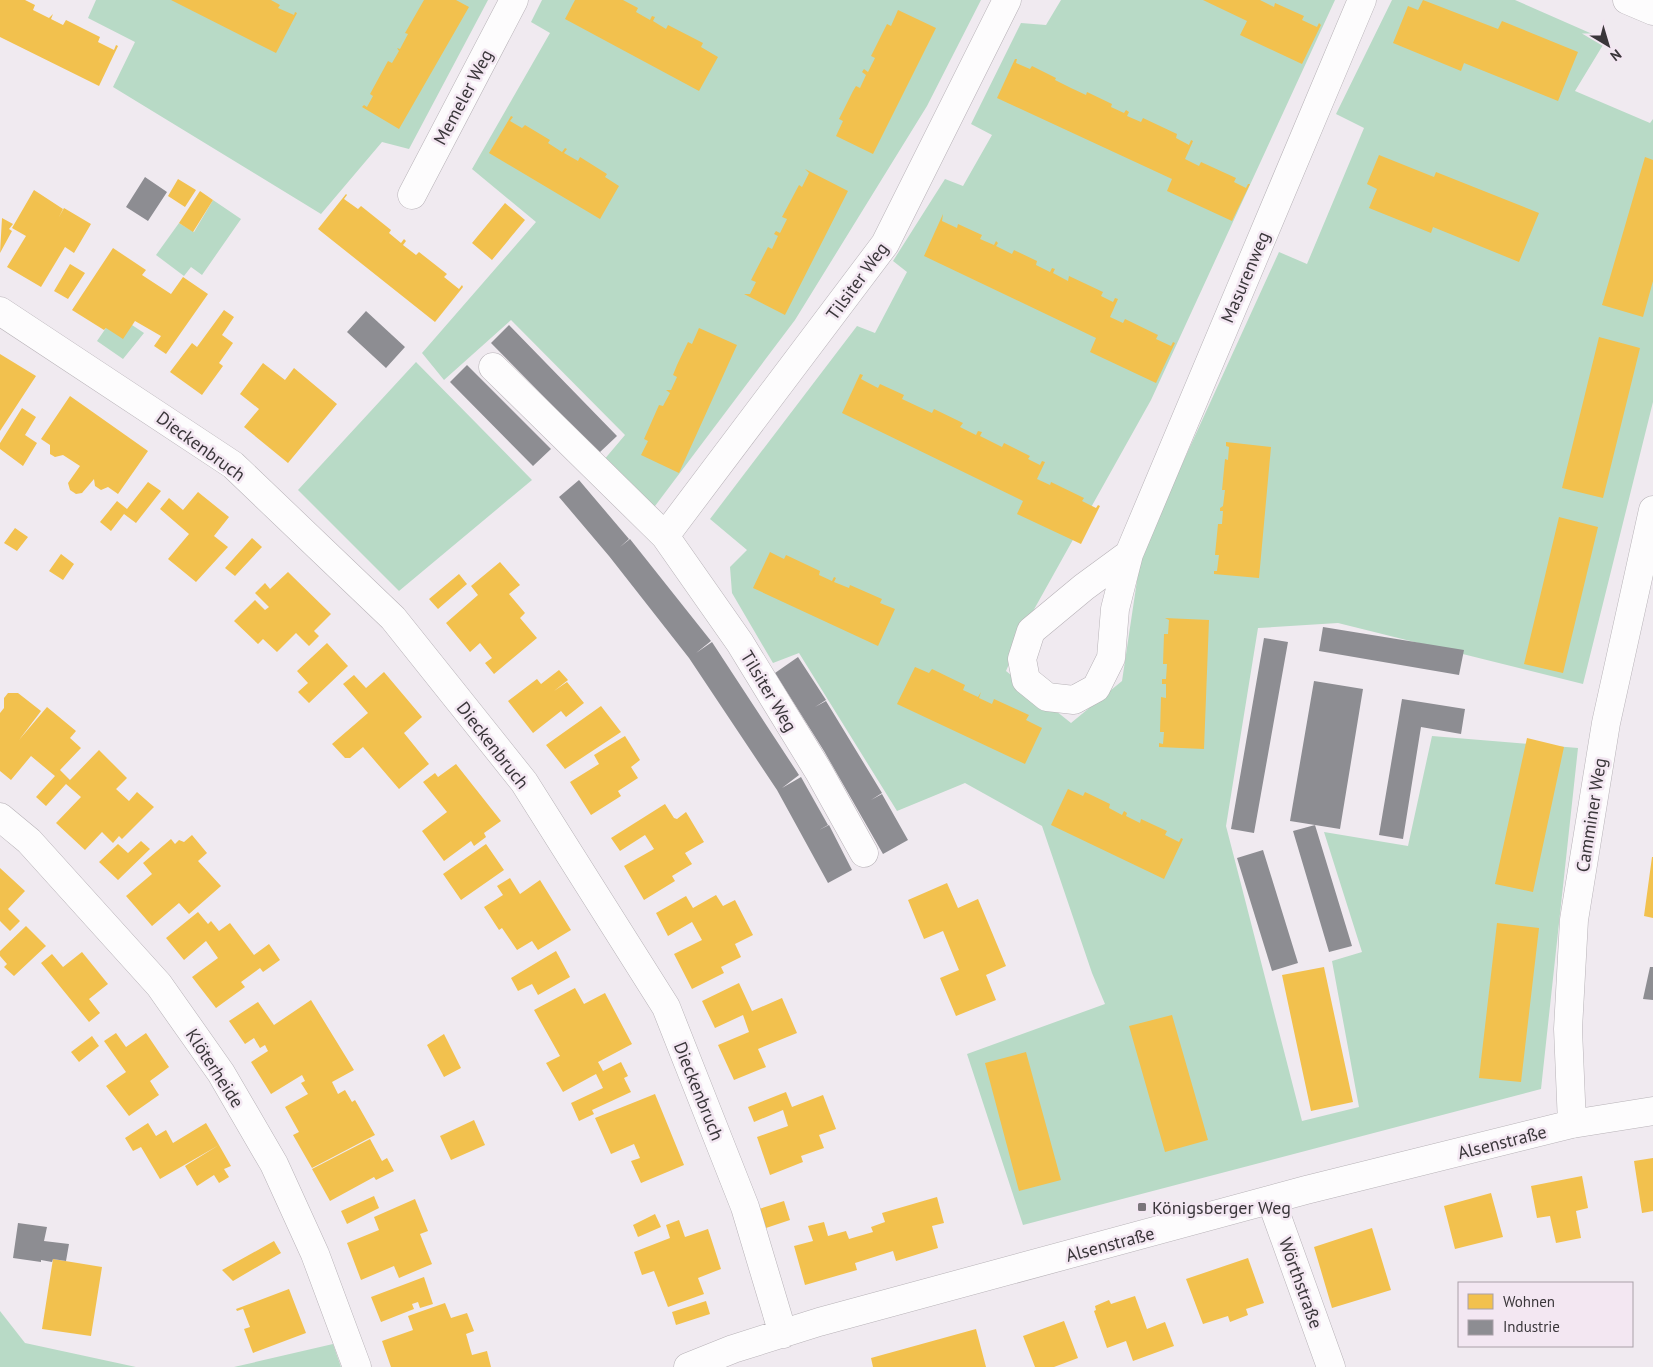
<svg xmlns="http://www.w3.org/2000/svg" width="1653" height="1367" font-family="'PT Sans',sans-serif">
	<rect width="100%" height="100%" fill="#f0eaf0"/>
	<path fill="#b8dac6" d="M96 0H488L409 149 382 142 321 214 113 87 135 42 88 18Z
		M542 0H981L927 106 795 320 652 510 603 461 625 435 511 320 444 380 422 353 536 222 472 169 550 33 531 22Z
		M1061 0H1335L1151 400 1027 622 1006 671 1071 723 1122 681 1141 554 1279 252 1307 264 1364 128 1336 114 1392 0H1515L1606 40 1575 91 1650 123 1653 119V402L1583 684 1338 623 1258 628 1226 826 1302 1121 1359 1107 1332 961 1362 952 1324 832 1408 846 1432 736 1578 748 1541 1089 1023 1225 967 1054 1105 1004 1092 973 1042 826 965 783 897 811 799 653 773 663 732 593 730 567 747 550 710 519 857 326 875 333 907 272 893 261 945 179 963 186 992 135 971 124 1021 23 1046 25Z
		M213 200 241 219 202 275 191 267 184 276 156 255 179 223 194 232Z
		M132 325 144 333 123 359 97 341 106 328Z
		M416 362 532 480 399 591 298 490Z
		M0 1311 25 1343 136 1367H0Z
		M333 1344 341 1367H234Z"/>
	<path fill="#f2c14e" d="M0 0H25L35 5 33 10 49 18 53 14 51 19 63 25 66 20 100 37 98 42 114 50 116 45 118 46 99 86 0 37Z
		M171 0H271L280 5 278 8 294 15 295 12 297 13 276 53Z
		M424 0H456L469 7 399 129 362 107 364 105 367 107 373 96 370 94 388 61 392 63 399 51 397 48 400 49 408 34 405 33Z
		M575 0H623L638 8 636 12 650 20 652 16 655 17 653 21 666 29 668 25 703 43 701 47 718 57 699 91 565 19Z
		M1203 0H1260L1274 7 1275 3 1304 16 1302 20 1317 27 1319 23 1321 25 1302 64 1240 35 1247 21Z
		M1423 0 1498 29 1502 21 1578 52 1558 101 1464 63 1461 71 1393 43 1408 6 1418 10Z
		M898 10 936 28 873 154 836 136 843 121 839 119 853 91 856 86 860 88 866 75 862 72 864 69 868 72 875 58 871 56 887 24 891 26Z
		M1015 59H1017L1016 63 1030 69 1032 66 1056 78 1055 80 1071 88 1086 95 1087 92 1112 104 1111 107 1124 113 1126 110 1129 112 1127 116 1141 122 1143 118 1177 134 1176 138 1189 145 1191 140 1193 141 1185 159 1199 166 1201 162 1236 178 1234 182 1246 188 1248 184H1250L1232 221 1167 191 1172 179 997 98Z
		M511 116 513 117 510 121 522 128 525 125 550 140 548 143 562 152 565 148 567 149 564 153 578 161 580 157 607 174 605 177 619 186 600 219 489 153Z
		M1379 155 1434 177 1436 172 1539 213 1519 262 1433 227 1431 233 1369 208 1377 189 1367 184Z
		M1645 157 1653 160V281L1643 317 1602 305Z
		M805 169 848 191 785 315 744 294H750L756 282 751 280 768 247 772 249 778 236 774 234 776 231 780 233 787 219 782 217 799 185 802 187 809 173Z
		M178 179 196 190 185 207 168 196Z
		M34 190 63 209 59 217 64 208 91 224 74 253 65 247 41 287 7 267 26 236 12 228Z
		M200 191 213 200 193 232 179 223Z
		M346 194 347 195 344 199 358 209 361 206 391 230 389 233 401 243 404 239 406 241 403 245 416 255 419 252 447 274 444 277 459 289 462 285 463 287 435 322 318 229Z
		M505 203 525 220 492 260 472 243Z
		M943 214 942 221 957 228 958 224 982 235 980 239 994 245 996 241 998 243 996 246 1012 254 1014 250 1037 261 1036 265 1050 272 1052 268 1055 269 1053 273 1068 281 1069 276 1103 292 1101 296 1113 302 1115 298 1118 299 1110 317 1123 323 1125 319 1158 335 1156 339 1171 346 1173 342 1175 343 1156 383 1090 352 1096 338 924 256Z
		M2 218 13 224 9 229 12 231 0 253Z
		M113 248 146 270 142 275 171 294 183 277 208 294 166 354 154 346 161 336 135 321 123 339 106 328 104 330 72 310Z
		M70 264 85 273 68 299 54 291Z
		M224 310 234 317 222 335 233 343 219 363 223 366 202 395 170 372 192 343 197 347Z
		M699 328 737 345 679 473 641 455 648 441 644 439 659 405 663 406 670 393 666 390H671L677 377 673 375 677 365 688 342 692 344Z
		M1599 337 1640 348 1603 498 1562 488Z
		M0 354 36 376 0 431Z
		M263 363 285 380 294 368 337 404 288 463 244 427 259 409 240 394Z
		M860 374 863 375 861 379 878 388 880 384 904 395 902 399 932 413 934 409 963 423 960 427 976 435 978 431 982 432 980 436 1002 447 1004 443 1030 456 1028 459 1040 465 1042 461 1045 462 1037 479 1050 485 1051 482 1084 498 1082 501 1096 508 1098 505 1100 506 1081 544 1017 514 1023 501 842 413Z
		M70 396 148 451 118 494 108 487 101 490 95 486 94 479 82 493 76 494 70 490 68 483 80 466 63 455 55 457 50 454V445L41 439Z
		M22 408 36 417 25 435 37 443 23 466 0 449V443Z
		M1226 442 1271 447 1259 578 1214 574V571H1217L1219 555H1215L1218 524H1222L1223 511H1220V508L1223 506 1225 490H1222L1225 459 1228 460 1229 447 1226 446Z
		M148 482 161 491 136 523 124 514 111 531 100 522 117 501 127 509Z
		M198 492 229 517 214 536 228 547 196 582 168 559 189 534 160 509 169 498 183 510Z
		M1559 517 1598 527 1563 673 1524 664Z
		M15 528 28 537 17 551 4 543Z
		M252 538 262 547 235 576 225 568Z
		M770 552 784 559 786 555 820 571 819 575 832 581 834 577 836 578 834 582 849 588 850 585 882 599 880 603 895 609 878 646 753 588Z
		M61 554 74 564 63 580 49 571Z
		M500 562 520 585 509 594 525 613 520 618 537 638 494 674 485 663 492 658 480 643 470 652 446 623 478 595 471 586Z
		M288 572 331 614 314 631 319 636 309 646 296 633 277 652 263 639 258 644 234 621 255 600 265 610 269 607 255 593 265 583 270 589Z
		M459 574 467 584 438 609 429 599Z
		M1165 618 1209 620 1204 749 1159 747V743L1163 744 1164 732H1160L1161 697 1166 698V684H1162V679H1166L1167 664H1163L1164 634H1168L1169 620Z
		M327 643 348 666 309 703 298 692 308 683 297 671Z
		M915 667 929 673 932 669 965 685 963 690 978 697 981 692 979 698 992 704 994 699 1029 715 1026 720 1042 728 1025 764 897 704Z
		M559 670 568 680 554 691 567 682 584 703 566 717 561 711 533 733 508 701 537 679 541 684Z
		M384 672 422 717 404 733 429 764 399 789 363 747 350 758H345L332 744 368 713 343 684 354 675 366 688Z
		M8 693H18L41 711 19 740 47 707 76 731 70 738 81 748 60 770 70 780 99 750 127 778 116 789 129 801 137 792 154 807 122 839 119 836 113 843 102 832 85 850 56 823 81 797 66 784 46 806 36 797 55 776 31 756 11 780 0 771V713L4 708V698Z
		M601 706 621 732 565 769 546 745Z
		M625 736 640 760 631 767 638 778 618 791 621 796 591 815 570 782 599 764 594 755Z
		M1527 738 1564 747 1533 892 1495 884Z
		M456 764 501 821 484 833 486 837 474 846 471 841 444 861 422 831 447 812 423 782 435 773 438 777Z
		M1068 789 1083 796 1085 792 1110 804 1109 808 1122 815 1124 811 1127 813 1126 816 1140 823 1141 819 1167 831 1165 835 1179 842 1181 838 1183 839 1164 879 1051 825Z
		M665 804 674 818 677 819 686 812 704 842 685 853 692 864 672 876 675 881 644 900 624 866 654 849 645 835 620 851 611 838Z
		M192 835 207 853 198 861 221 886 189 914 179 903 152 926 126 896 152 874 143 863 171 839 175 844 179 840 184 842Z
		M141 841 150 849 118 880 99 862 118 844 128 853Z
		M486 844 504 870 461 900 443 874Z
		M1652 857H1653V918L1644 916Z
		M0 868 25 891 8 909 20 921 10 931 0 921Z
		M510 878 520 894 540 880 571 930 538 950 532 941 517 950 502 928 499 930 484 907 503 895 497 886Z
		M947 883 958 908 978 899 1006 966 986 975 996 1000 956 1016 940 978 959 970 943 931 924 939 908 900Z
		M716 895 723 906 735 900 753 935 735 944 741 957 721 967 724 973 692 989 674 954 702 940 692 922 668 936 656 913 686 896 693 908Z
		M198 912 208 924 211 921 219 931 230 923 254 955 269 944 280 960 263 972 260 968 241 982 245 987 216 1008 192 977 218 958 206 941 184 960 166 938Z
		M1497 923 1539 928 1521 1082 1479 1078Z
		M26 926 46 946 14 976 4 967 7 964 0 956V951Z
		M556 951 570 977 538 995 532 984 518 991 511 978Z
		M82 952 108 984 89 999 100 1013 89 1022 41 963 52 954 63 967Z
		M1324 967 1353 1102 1311 1111 1282 975Z
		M739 983 752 1011 782 998 797 1033 758 1049 766 1067 734 1080 718 1045 749 1032 743 1015 715 1028 702 1001Z
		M575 988 584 1004 605 993 632 1044 598 1062 603 1071 621 1062 628 1076 624 1078 631 1092 592 1110 594 1114 579 1121 571 1103 603 1088 596 1074 563 1092 546 1063 560 1056 534 1010Z
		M311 1000 354 1070 332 1082 338 1094 345 1090 352 1102 355 1100 375 1135 312 1168 293 1135 299 1132 285 1107 308 1094 301 1083 305 1081 302 1075 271 1094 251 1062 268 1051 265 1045 260 1048 254 1038 245 1044 229 1021 258 1002 274 1025Z
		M1172 1015 1208 1140 1165 1152 1129 1026Z
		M116 1033 126 1047 146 1033 169 1067 150 1081 159 1095 129 1116 106 1086 126 1072 104 1041Z
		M444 1034 461 1068 444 1077 427 1045Z
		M92 1036 99 1046 79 1062 71 1052Z
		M1026 1052 1061 1180 1019 1191 985 1063Z
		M786 1092 792 1107 823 1095 836 1129 819 1135 824 1148 801 1156 803 1162 770 1175 757 1137 788 1126 783 1110 754 1122 748 1107Z
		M655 1094 684 1165 641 1183 631 1161 640 1158 634 1144 611 1154 595 1118Z
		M474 1120 485 1145 451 1160 440 1136Z
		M148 1123 156 1136 166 1130 173 1143 206 1123 219 1145 160 1179 141 1147 133 1151 125 1138Z
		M370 1139 382 1161 387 1158 394 1171 376 1180 374 1177 330 1201 312 1169Z
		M219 1145 231 1166 224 1169 229 1177 219 1183 214 1175 197 1186 185 1166Z
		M1653 1158V1211L1642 1213 1634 1161Z
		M1582 1176 1588 1208 1576 1211 1581 1238 1556 1243 1550 1216 1537 1218 1531 1186Z
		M1491 1193 1503 1237 1455 1249 1444 1206Z
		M374 1196 379 1208 347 1224 341 1211Z
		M937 1197 944 1223 932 1226 938 1248 896 1261 893 1251 855 1263 857 1270 805 1285 794 1246 813 1241 808 1226 824 1222 828 1236 846 1231 849 1239 873 1232 871 1227 885 1222 882 1213Z
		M415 1199 428 1231 420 1234 432 1264 399 1278 394 1266 361 1280 347 1243 379 1230 374 1217Z
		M784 1201 790 1220 766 1228 759 1209Z
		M655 1214 661 1227 638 1237 633 1225Z
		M679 1220 685 1237 708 1229 721 1269 698 1278 704 1294 668 1307 654 1271 642 1275 634 1252 670 1238 666 1225Z
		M1372 1228 1391 1290 1332 1308 1314 1247Z
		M274 1241 281 1253 250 1271 233 1281 222 1270Z
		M1248 1258 1264 1303 1246 1309 1248 1315 1230 1322 1228 1316 1203 1324 1186 1279Z
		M53 1259 102 1267 91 1336 42 1329Z
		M424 1277 433 1304 420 1308 418 1302 412 1304 414 1309 381 1322 371 1297Z
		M289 1289 306 1333 253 1353 244 1329 250 1327 243 1309 237 1311 236 1309Z
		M1135 1296 1147 1329 1165 1322 1174 1346 1133 1361 1126 1341 1107 1348 1094 1311 1096 1310 1095 1306 1109 1300 1111 1304Z
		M706 1301 710 1314 676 1325 672 1312Z
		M445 1303 451 1318 467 1313 474 1331 466 1334 472 1355 487 1351 491 1367H391L382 1341 413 1330 408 1316Z
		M1064 1321 1078 1358 1054 1367H1035L1023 1336Z
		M976 1329 986 1367H873L871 1358Z"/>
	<path fill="#8d8d92" d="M145 177 167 192 148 221 126 207Z
		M366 311 405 347 386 368 347 332Z
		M509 325 617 436 599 453 491 343Z
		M467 365 551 449 533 466 450 382Z
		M579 480 629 539 620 547 630 539 711 641 696 653 712 642 799 775 782 788 801 777 828 825 819 830 829 825 852 870 828 883 777 790 689 658 609 556 559 497Z
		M1323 627 1464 650 1459 675 1319 651Z
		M1264 638 1288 642 1254 833 1231 829Z
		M798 657 826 700 815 707 826 701 882 793 871 800 882 794 908 840 883 854 824 751 775 673Z
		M1314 681 1363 689 1340 829 1290 821Z
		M1402 699 1465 709 1461 734 1421 727 1403 839 1379 835Z
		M1315 825 1352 946 1329 952 1293 831Z
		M1263 850 1298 963 1272 971 1237 858Z
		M1650 967H1653V1000L1643 999Z
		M18 1223 47 1227 44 1241 69 1244 66 1261 53 1259 52 1262 41 1260V1262L13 1258Z"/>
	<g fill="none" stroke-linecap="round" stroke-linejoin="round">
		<g stroke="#b7b2b7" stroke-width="29">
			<path id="street" d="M1627 0 1653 11
				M412 195 514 0
				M0 311 233 465 393 618 524 782 666 1007 745 1207 783 1334
				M493 367 665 536 740 643 819 772 864 853
				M665 536 885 244 1007 0
				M1129 554 1084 587 1031 631 1022 659 1026 680 1047 697 1074 700 1096 688 1111 658 1115 609 1129 554 1362 0
				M0 817 29 841 159 985 221 1073 274 1164 315 1254 357 1367
				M1572 1124 1568 1029 1574 920 1606 723 1653 510
				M1271 1200 1331 1367
				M688 1367 733 1349 819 1322 1306 1190 1572 1124 1653 1111"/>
		</g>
		<use href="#street" stroke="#fdfcfd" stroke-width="28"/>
	</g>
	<rect fill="#7a757a" stroke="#f3e7f2" stroke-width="2" x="1137" y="1202" width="10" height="10" rx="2.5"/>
	<g text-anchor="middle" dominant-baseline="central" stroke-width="5" stroke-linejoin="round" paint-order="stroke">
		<g font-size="18" fill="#3a363a" stroke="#f3e7f2">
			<text transform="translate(463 97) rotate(-62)">Memeler Weg</text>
			<text transform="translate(1245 277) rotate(-67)">Masurenweg</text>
			<text transform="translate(857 281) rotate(-54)">Tilsiter Weg</text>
			<text transform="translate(201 446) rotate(36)">Dieckenbruch</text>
			<text transform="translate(769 691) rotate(59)">Tilsiter Weg</text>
			<text transform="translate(493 745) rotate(52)">Dieckenbruch</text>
			<text transform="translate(1591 815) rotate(-81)">Camminer Weg</text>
			<text transform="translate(215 1068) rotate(57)">Klöterheide</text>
			<text transform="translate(699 1091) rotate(68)">Dieckenbruch</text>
			<text transform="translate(1502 1142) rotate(-14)">Alsenstraße</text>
			<text transform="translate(1110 1244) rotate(-15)">Alsenstraße</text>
			<text transform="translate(1301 1283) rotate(70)">Wörthstraße</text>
		</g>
		<g font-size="18" fill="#3a363a" stroke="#f3e7f2" text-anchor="start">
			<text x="1152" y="1207">Königsberger Weg</text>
		</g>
	</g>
	<rect x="1458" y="1282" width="175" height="65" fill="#f3e7f2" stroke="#a9a0a8"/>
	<rect x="1468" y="1294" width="25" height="15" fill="#f2c14e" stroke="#a9a0a8"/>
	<text x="1503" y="1307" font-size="15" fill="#3a363a">Wohnen</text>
	<rect x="1468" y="1320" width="25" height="15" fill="#8d8d92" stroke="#a9a0a8"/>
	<text x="1503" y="1332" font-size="15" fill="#3a363a">Industrie</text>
	<g transform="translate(1608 45) rotate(142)" stroke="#f3e7f2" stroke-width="4" paint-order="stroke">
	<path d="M0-4L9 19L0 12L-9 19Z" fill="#3a363a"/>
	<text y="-8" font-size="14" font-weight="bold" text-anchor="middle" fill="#3a363a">N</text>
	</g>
</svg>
